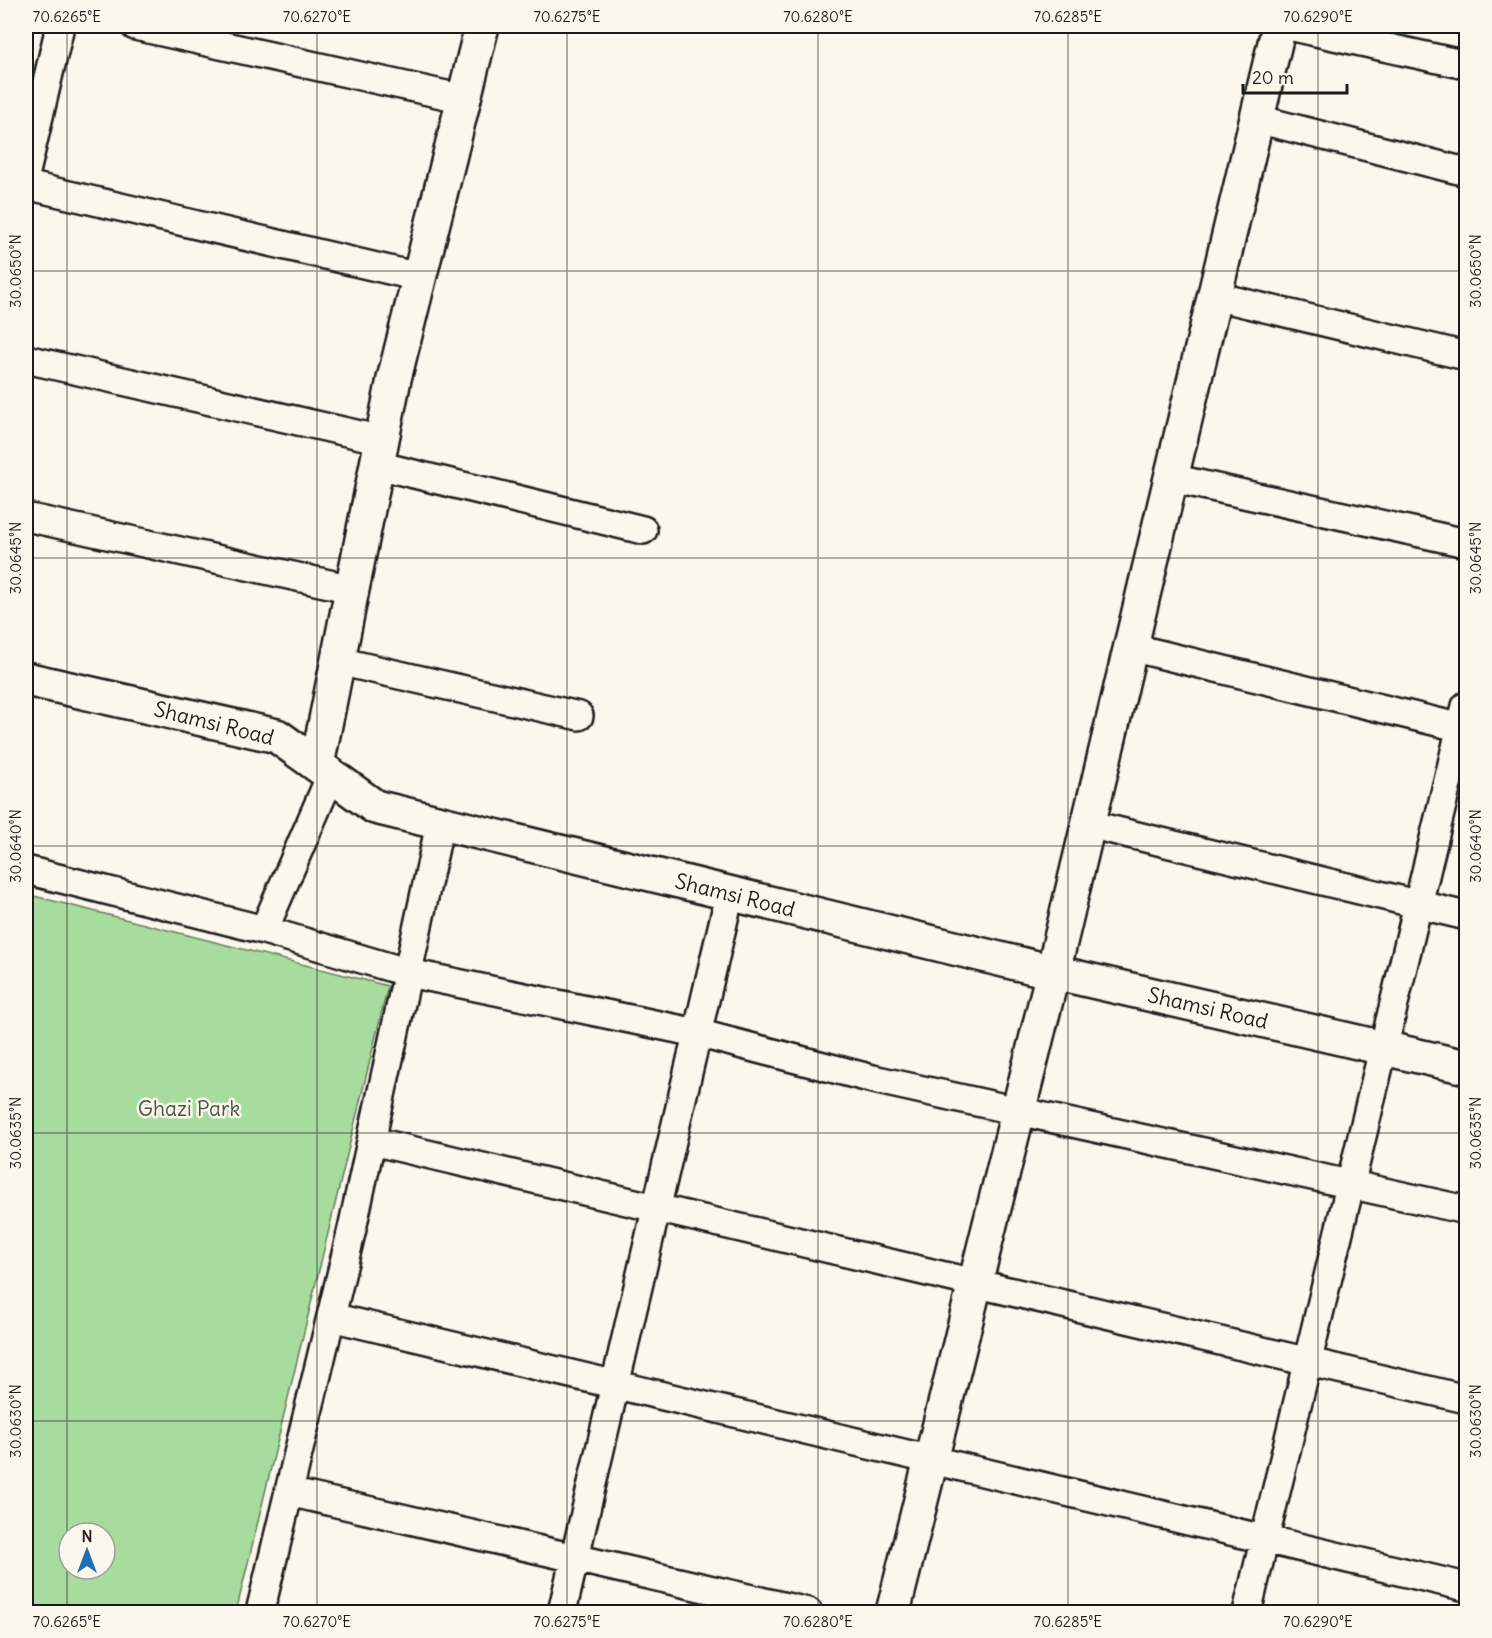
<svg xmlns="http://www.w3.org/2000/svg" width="1492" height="1638" font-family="Delius,sans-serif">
	<rect width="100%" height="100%" fill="#fbf7ec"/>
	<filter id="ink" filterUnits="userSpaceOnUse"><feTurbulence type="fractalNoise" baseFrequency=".0167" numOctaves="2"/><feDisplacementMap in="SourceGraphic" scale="12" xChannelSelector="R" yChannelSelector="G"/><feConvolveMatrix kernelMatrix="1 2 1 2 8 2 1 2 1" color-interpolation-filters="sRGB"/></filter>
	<g filter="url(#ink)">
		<path fill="#a8dc9e" stroke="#627c5d" stroke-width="1.5" fill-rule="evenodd" d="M26 894 388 986 236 1612H26ZM69 1533H105V1569H69Z"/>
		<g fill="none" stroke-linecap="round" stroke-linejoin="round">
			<g stroke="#1c1c1c" stroke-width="32">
				<path id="street" d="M135 26 464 99
					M1289 26 1466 65
					M1257 119 1466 172
					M26 172 60 26
					M26 185 419 277
					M1215 296 1466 356
					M26 359 382 440
					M377 465 643 530
					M1171 478 1466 543
					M26 517 352 589
					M1130 647 1466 729
					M338 661 579 716
					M1088 824 1466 916
					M26 870 264 930 409 973 697 1033 873 1079 1466 1210
					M264 930 331 775
					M372 1141 1466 1399
					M331 1317 1466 1587
					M289 1492 808 1612
					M260 1612 352 1229 440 824
					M562 1612 730 893
					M1247 1612 1466 706"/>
			</g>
			<g stroke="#1c1c1c" stroke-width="38">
				<path id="secondary" d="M26 679 277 736 375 807 1053 972 1466 1067
					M317 765 394 379 482 26
					M893 1612 1053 972 1279 26"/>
			</g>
			<use href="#street" stroke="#fbf7ec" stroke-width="27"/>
			<use href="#secondary" stroke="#fbf7ec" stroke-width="33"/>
		</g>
	</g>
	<path fill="none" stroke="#1c1c1c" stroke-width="1.5" stroke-opacity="0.45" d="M67 26V1612M317 26V1612M567 26V1612M818 26V1612M1068 26V1612M1318 26V1612M26 271H1466M26 558H1466M26 846H1466M26 1133H1466M26 1421H1466"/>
	<g text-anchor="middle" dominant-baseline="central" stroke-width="5" stroke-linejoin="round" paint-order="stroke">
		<g font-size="21" fill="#1c1c1c" stroke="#fbf7ec">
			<text transform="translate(214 723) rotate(14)">Shamsi Road</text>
			<text transform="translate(735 895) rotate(14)">Shamsi Road</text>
			<text transform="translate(1208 1008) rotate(13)">Shamsi Road</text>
		</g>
		<g font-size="21" fill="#465643" stroke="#fbf7ec">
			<text x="189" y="1108">Ghazi Park</text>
		</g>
	</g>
	<rect width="1492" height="1638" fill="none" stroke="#fbf7ec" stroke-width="66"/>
	<g transform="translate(87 1551)"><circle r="28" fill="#fbf7ec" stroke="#a29f99" stroke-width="1.5"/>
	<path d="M0-4.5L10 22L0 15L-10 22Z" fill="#1f6fb2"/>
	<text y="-9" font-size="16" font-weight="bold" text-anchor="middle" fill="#1c1c1c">N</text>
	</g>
	<path d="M1243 84v9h104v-9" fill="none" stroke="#1c1c1c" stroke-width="3"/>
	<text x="1252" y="84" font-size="18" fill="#1c1c1c" stroke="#fbf7ec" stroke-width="4.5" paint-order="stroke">20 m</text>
	<rect x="33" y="33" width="1426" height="1572" fill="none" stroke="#1c1c1c" stroke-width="2"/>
	<g font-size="15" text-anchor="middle" fill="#1c1c1c">
		<text x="67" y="22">70.6265°E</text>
		<text x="317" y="22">70.6270°E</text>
		<text x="567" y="22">70.6275°E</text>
		<text x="818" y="22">70.6280°E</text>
		<text x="1068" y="22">70.6285°E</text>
		<text x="1318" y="22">70.6290°E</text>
		<text transform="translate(16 271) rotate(-90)" y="5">30.0650°N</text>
		<text transform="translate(1476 271) rotate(-90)" y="5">30.0650°N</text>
		<text transform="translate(16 558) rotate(-90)" y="5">30.0645°N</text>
		<text transform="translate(1476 558) rotate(-90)" y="5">30.0645°N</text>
		<text transform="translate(16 846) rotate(-90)" y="5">30.0640°N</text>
		<text transform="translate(1476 846) rotate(-90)" y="5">30.0640°N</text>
		<text transform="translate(16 1133) rotate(-90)" y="5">30.0635°N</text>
		<text transform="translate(1476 1133) rotate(-90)" y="5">30.0635°N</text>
		<text transform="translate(16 1421) rotate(-90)" y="5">30.0630°N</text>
		<text transform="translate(1476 1421) rotate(-90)" y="5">30.0630°N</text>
		<text x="67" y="1627">70.6265°E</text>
		<text x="317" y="1627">70.6270°E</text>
		<text x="567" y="1627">70.6275°E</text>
		<text x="818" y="1627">70.6280°E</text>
		<text x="1068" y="1627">70.6285°E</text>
		<text x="1318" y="1627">70.6290°E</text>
	</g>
</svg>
